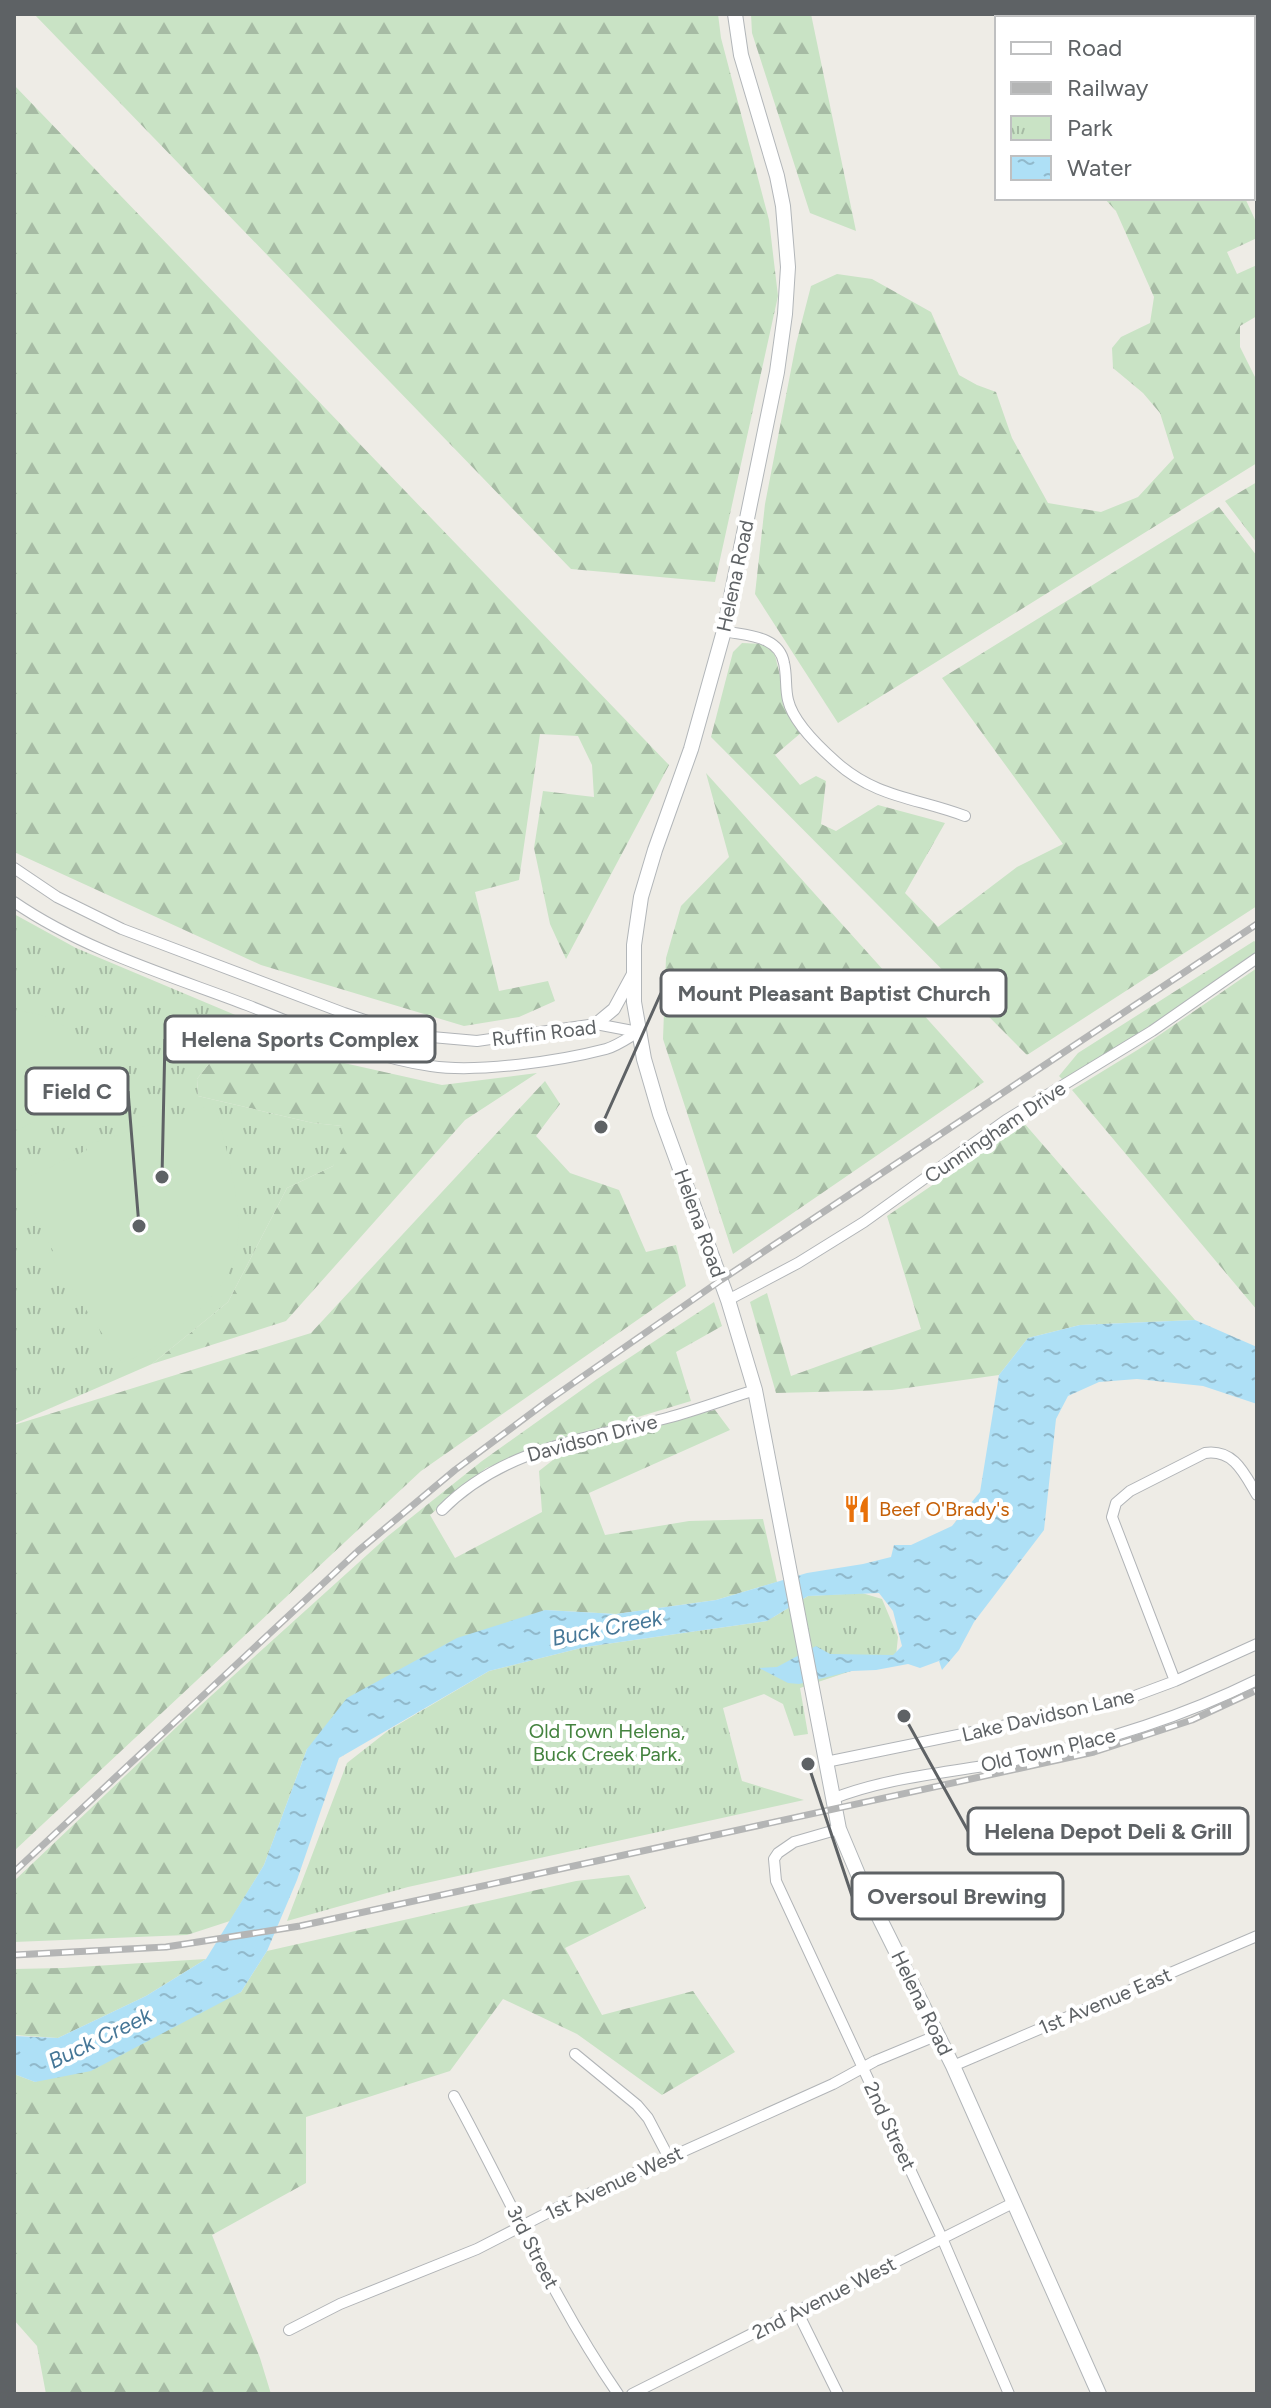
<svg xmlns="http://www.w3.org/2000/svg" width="1271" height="2408" font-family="Figtree,sans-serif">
	<defs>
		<pattern id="forest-firs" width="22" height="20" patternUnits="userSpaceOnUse" patternTransform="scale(2)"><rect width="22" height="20" fill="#c9e3c5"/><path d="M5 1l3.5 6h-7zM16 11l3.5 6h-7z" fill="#a6bba4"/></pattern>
		<pattern id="park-tufts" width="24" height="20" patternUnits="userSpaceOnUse" patternTransform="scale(2)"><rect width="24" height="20" fill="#c9e3c5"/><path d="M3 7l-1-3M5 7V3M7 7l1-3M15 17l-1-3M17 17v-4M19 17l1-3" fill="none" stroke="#a6bba4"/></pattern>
		<pattern id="water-ripples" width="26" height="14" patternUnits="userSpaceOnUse" patternTransform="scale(2)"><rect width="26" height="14" fill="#aee0f6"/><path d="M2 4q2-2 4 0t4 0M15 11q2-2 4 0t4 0" fill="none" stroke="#91b9cb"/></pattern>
	</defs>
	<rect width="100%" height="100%" fill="#eeece6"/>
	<path fill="url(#forest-firs)" d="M34 14H718L721 38 769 220 778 296 715 582 571 569Z
		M751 14H811L856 231 810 213 752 33Z
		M1012 14H1257V78H1253V18H1013Z
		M14 85 669 765 566 959 550 924 534 848 543 791 594 797 592 765 578 736 540 734 519 880 475 892 499 991 548 981 555 1001 519 1017 464 1026 261 965 14 852Z
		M1104 198H1245L1257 224V238L1227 252 1237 274 1257 265V316L1240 326V347L1257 381V463L838 723 755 594 765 504 796 344 811 286 837 274 872 279 931 312 959 375 977 385 996 392 1012 438 1048 503 1101 512 1138 497 1174 458 1160 413 1143 393 1113 368 1112 348 1121 337 1150 323 1154 297 1116 211Z
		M1257 482V543L1225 501Z
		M1219 507 1257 556V906L1027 1055 711 737 733 652 742 643 766 644 775 655 780 676 783 705 802 732 775 755 800 785 816 776 826 781 821 824 836 831 878 805 945 823 905 893 938 927 1017 867 1063 844 942 678Z
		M706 773 984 1082 733 1254 663 1039 666 958 681 906 729 857Z
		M1254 941 1257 943V952L1149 1027 1064 1081 1059 1076 1078 1053Z
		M1257 968V1310L1072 1090 1139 1049Z
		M252 1022 344 1063 442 1085 537 1073 465 1120 286 1321 152 1364 228 1302 287 1188 333 1166 342 1126 313 1123 198 1096 197 1079 230 1037Z
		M545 1081 560 1104 536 1136 570 1173 619 1190 646 1252 676 1245 686 1286 421 1471 14 1851V1425L311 1333Z
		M1024 1123 1195 1320 1080 1325 1028 1338 999 1375 892 1390 776 1393 750 1302 767 1293 791 1376 921 1329 887 1216Z
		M714 1302 722 1326 676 1352 691 1401 565 1439 486 1468 430 1515 455 1558 542 1512 539 1471 567 1449 682 1416 715 1410 730 1430 589 1493 605 1535 689 1521 763 1519 777 1582 716 1600 616 1614 545 1610 307 1749 264 1865 230 1921 187 1935 14 1942V1881L181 1723 388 1536 482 1461 597 1379Z
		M629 1875 646 1908 565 1948 602 2015 693 1991 735 2052 662 2095 577 2034 503 1999 450 2071 306 2117V2183L212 2235 260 2358 271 2394H46L37 2346 14 2320V2074L35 2082 241 1992 267 1951 576 1881Z
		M206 1959 146 1996 58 2038 14 2035V1969L63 1968Z"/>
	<path fill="url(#park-tufts)" d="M14 914 76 948 252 1022 230 1037 197 1079 198 1096 313 1123 343 1126 344 1146 333 1166 287 1188 228 1302 152 1364 14 1424Z
		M862 1593 882 1599 898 1637 896 1656 800 1688 808 1734 794 1736 783 1704 764 1694 723 1708 742 1781 804 1800 408 1887 287 1921 347 1763 389 1730 489 1671 585 1647 767 1621 808 1596Z"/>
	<path fill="#c9e3c5" d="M14 1011C57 1012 90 1039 108 1076L54 1116 52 1112 18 1130 14 1129Z
		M215 1104C225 1146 247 1214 235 1256 228 1282 208 1302 188 1320 164 1341 152 1351 122 1363L48 1253 53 1251 25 1194 31 1176 87 1150 86 1145Z"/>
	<path fill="url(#water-ripples)" d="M1195 1320 1257 1347V1404L1203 1386 1137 1379 1099 1382 1068 1396 1056 1419 1044 1530 974 1622 959 1650 942 1670 939 1661 920 1668 908 1664 876 1670 852 1671 799 1684 788 1683 759 1668 777 1667 816 1646 830 1654 893 1655 902 1646 893 1611 879 1593 808 1596 767 1621 585 1647 489 1671 339 1758 297 1880 267 1951 241 1992 91 2071 35 2082 14 2074V2036L58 2038 146 1996 206 1959 264 1865 307 1749 347 1698 457 1638 545 1610 616 1614 716 1600 807 1573 863 1564 891 1557 894 1545H911L952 1526 980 1492 999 1375 1028 1338 1080 1325Z"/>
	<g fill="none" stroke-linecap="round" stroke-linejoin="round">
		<g stroke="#b1b4b7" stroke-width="12">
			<path id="minor" d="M1253 152 1257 160
				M724 631C746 636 779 635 784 663 787 675 785 688 788 700 793 722 819 747 836 762 876 798 918 798 965 816
				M14 868 57 897 122 929 344 1013 409 1035 477 1041 596 1024 638 1032
				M14 902C84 950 168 975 247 1005 306 1028 367 1057 431 1066 478 1073 560 1061 606 1049 617 1046 628 1038 638 1032
				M728 1300 798 1263 864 1222 1006 1120 1152 1031 1257 958
				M1257 1495C1244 1473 1234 1449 1205 1453L1130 1491 1116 1503 1112 1517 1175 1681 1257 1644
				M442 1510C503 1448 586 1439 667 1418 697 1410 726 1399 755 1390
				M826 1762 1090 1708 1132 1697 1175 1681
				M832 1799C887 1777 948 1773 1006 1762 1093 1745 1178 1719 1257 1680
				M839 1829 794 1842 778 1853 774 1859 776 1881 942 2238 1009 2394
				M575 2054 637 2105 648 2118 669 2158
				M953 2066 1257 1936
				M454 2096C509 2196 553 2300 618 2394
				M797 2311 838 2394
				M289 2330 340 2304 477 2249 555 2209 833 2084 875 2061 938 2035
				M632 2394 1015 2202"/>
		</g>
		<g stroke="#b1b4b7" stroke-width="14">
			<path id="tertiary" d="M596 1024 614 1009 633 974"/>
		</g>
		<g stroke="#b2b6b9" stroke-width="16">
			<path id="secondary" d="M735 14 741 55 777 176 783 206 788 267 785 314 777 372 724 631 691 749 655 850 641 897 634 945V1002L644 1059 660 1114 728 1300 755 1390 839 1829 860 1879 953 2066 1099 2394"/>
		</g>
		<use href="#minor" stroke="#fff" stroke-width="10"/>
		<use href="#tertiary" stroke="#fff" stroke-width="12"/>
		<use href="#secondary" stroke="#fff" stroke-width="14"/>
		<g stroke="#b4b5b5" stroke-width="7">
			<path id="rail" d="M14 1872 358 1551 455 1470 549 1400 721 1280 1257 924
				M14 1955 166 1947 300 1926 1094 1752 1192 1720 1257 1690"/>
		</g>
		<use href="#rail" stroke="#fff" stroke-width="4" stroke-dasharray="12" stroke-linecap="butt"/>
	</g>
	<defs>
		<g id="restaurant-bare" transform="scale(2.16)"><path d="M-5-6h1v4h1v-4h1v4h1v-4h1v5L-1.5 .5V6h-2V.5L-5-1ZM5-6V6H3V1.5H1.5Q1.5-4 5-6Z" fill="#e8710a" stroke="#fff" stroke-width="2.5" paint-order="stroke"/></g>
	</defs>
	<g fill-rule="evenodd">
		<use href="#restaurant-bare" x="857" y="1509"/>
	</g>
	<g text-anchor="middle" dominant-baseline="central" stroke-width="8" stroke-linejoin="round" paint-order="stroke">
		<g font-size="20" fill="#5e6265" stroke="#fff">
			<text transform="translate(735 576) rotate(-78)">Helena Road</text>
			<text transform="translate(544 1033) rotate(-7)">Ruffin Road</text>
			<text transform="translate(995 1132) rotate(-34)">Cunningham Drive</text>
			<text transform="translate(700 1223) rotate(70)">Helena Road</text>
			<text transform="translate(592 1438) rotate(-15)">Davidson Drive</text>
			<text transform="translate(1048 1715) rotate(-13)">Lake Davidson Lane</text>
			<text transform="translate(1048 1750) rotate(-13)">Old Town Place</text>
			<text transform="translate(1105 2001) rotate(-23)">1st Avenue East</text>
			<text transform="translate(922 2003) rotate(64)">Helena Road</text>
			<text transform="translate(890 2126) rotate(65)">2nd Street</text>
			<text transform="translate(614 2183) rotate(-25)">1st Avenue West</text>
			<text transform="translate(533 2247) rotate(63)">3rd Street</text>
			<text transform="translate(824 2298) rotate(-27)">2nd Avenue West</text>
		</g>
		<g font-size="20" fill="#c56008" stroke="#fff" text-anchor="start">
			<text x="879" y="1509">Beef O'Brady's</text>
		</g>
		<g font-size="20" fill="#44833f" stroke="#fff">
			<text x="607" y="1731">Old Town Helena,<tspan x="607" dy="23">Buck Creek Park.</tspan></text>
		</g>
		<g font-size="22" font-style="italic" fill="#467797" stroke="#fff">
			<text transform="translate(607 1628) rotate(-11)">Buck Creek</text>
			<text transform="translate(100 2038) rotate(-26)">Buck Creek</text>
		</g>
	</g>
	<path fill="none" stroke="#5e6265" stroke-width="3" d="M601 1127L661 993M162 1177L165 1039M139 1226L128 1091M904 1716L968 1831M808 1764L852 1896"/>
	<g fill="#5e6265" stroke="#fff" stroke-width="3">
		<circle cx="601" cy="1127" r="8"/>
		<circle cx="162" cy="1177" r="8"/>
		<circle cx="139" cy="1226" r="8"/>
		<circle cx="904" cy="1716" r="8"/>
		<circle cx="808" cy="1764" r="8"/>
	</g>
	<g fill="#fff" stroke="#5e6265" stroke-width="3">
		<rect x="661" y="970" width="345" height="46" rx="8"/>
		<rect x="165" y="1016" width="270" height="46" rx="8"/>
		<rect x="26" y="1068" width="102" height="46" rx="8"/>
		<rect x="968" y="1808" width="280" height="46" rx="8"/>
		<rect x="852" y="1873" width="211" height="46" rx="8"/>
	</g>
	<g font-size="22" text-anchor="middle" font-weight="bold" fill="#5e6265">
		<text x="834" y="1001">Mount Pleasant Baptist Church</text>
		<text x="300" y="1047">Helena Sports Complex</text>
		<text x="77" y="1099">Field C</text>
		<text x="1108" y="1839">Helena Depot Deli &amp; Grill</text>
		<text x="957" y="1904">Oversoul Brewing</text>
	</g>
	<rect width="1271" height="2408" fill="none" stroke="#5e6265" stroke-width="32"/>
	<rect x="995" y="16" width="260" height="184" fill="#ffffff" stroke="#bfc0c1" stroke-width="2"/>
	<rect x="1011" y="42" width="40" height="12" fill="#ffffff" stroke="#bfc0c1" stroke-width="2"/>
	<text x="1067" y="56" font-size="24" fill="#5e6265">Road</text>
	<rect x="1011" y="82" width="40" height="12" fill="#b4b5b5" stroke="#bfc0c1" stroke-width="2"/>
	<text x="1067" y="96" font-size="24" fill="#5e6265">Railway</text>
	<rect x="1011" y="116" width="40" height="24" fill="url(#park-tufts)" stroke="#bfc0c1" stroke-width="2"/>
	<text x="1067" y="136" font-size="24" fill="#5e6265">Park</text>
	<rect x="1011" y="156" width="40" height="24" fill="url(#water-ripples)" stroke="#bfc0c1" stroke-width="2"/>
	<text x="1067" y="176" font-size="24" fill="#5e6265">Water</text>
</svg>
